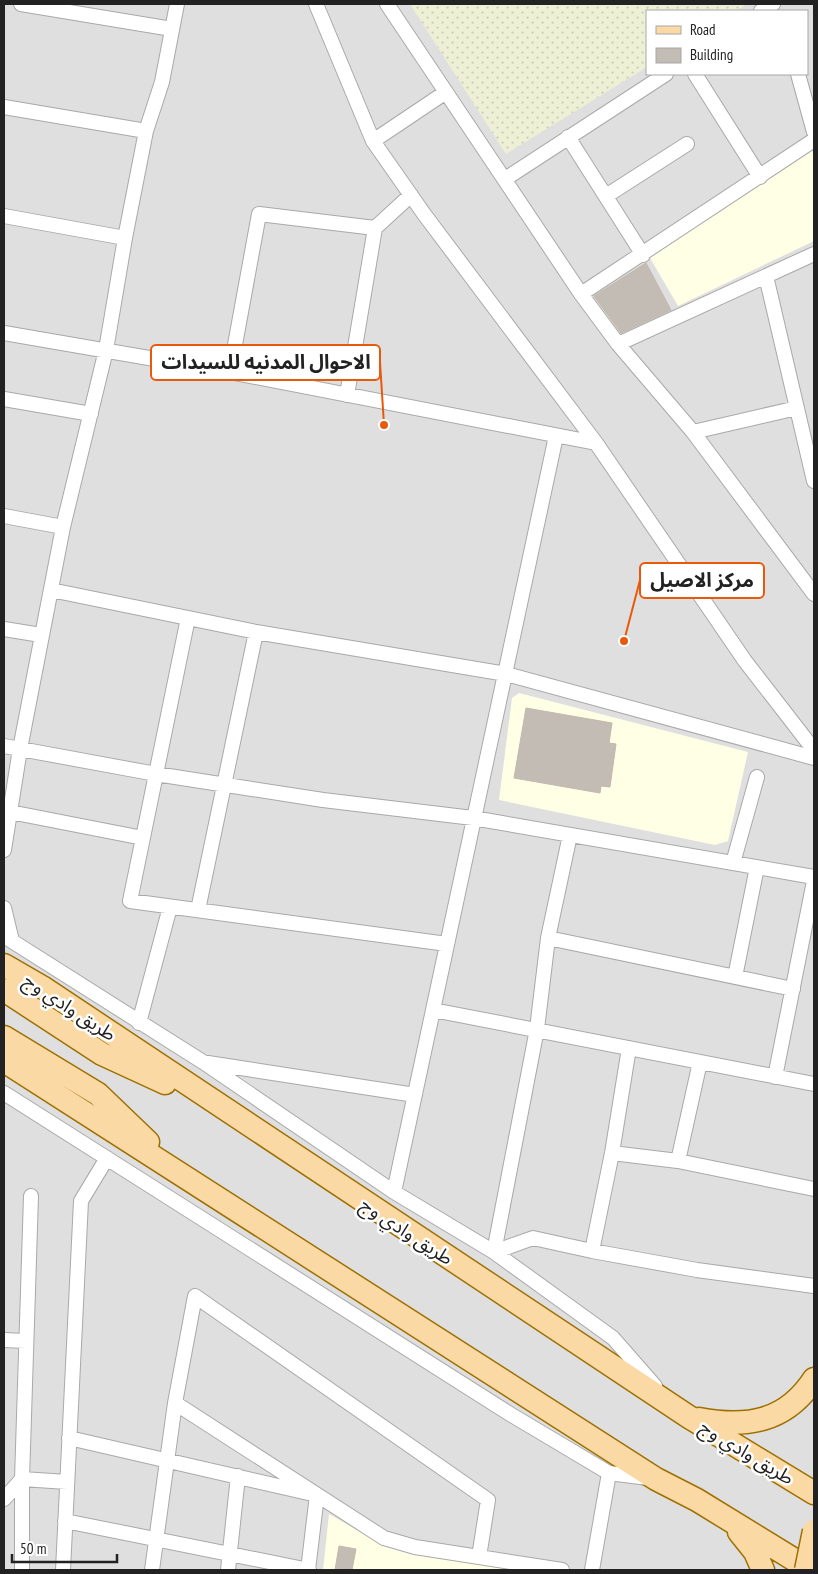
<svg xmlns="http://www.w3.org/2000/svg" width="818" height="1574" font-family="'PT Sans Narrow','Noto Sans Arabic',sans-serif">
	<defs>
		<pattern id="farmland-dots" width="8" height="8" patternUnits="userSpaceOnUse" patternTransform="scale(1.25)"><rect width="8" height="8" fill="#edf0d5"/><path d="M2 2h.1M6 6h.1" fill="none" stroke="#cbceb7" stroke-width="1.8" stroke-linecap="round"/></pattern>
	</defs>
	<rect width="100%" height="100%" fill="#f2efe9"/>
	<path fill="#e0dfdf" fill-rule="evenodd" d="M4 4H814V1570H4ZM647 11H807V74H647Z"/>
	<path fill="#feffe5" d="M812 149 814 158V241L678 306 650 258Z
		M519 693 748 752 728 841 715 845 499 800 512 698Z
		M329 1514 379 1543 528 1570H323Z"/>
	<path fill="url(#farmland-dots)" d="M410 4H746L737 11H647V67L506 154Z"/>
	<path fill="#c3bcb5" stroke="#c4b7ab" d="M646 263 671 310 621 333 594 296Z
		M526 708 612 723 609 743 616 744 610 787 601 786 600 793 514 778Z
		M339 1546 356 1549 352 1570H335Z"/>
	<g fill="none" stroke-linecap="round" stroke-linejoin="round">
		<g stroke="#a9a9a9" stroke-width="16">
			<path id="street" d="M21 4 172 29
				M316 4 373 141 424 214 596 443 745 661 814 750
				M387 4 581 294 618 344 693 432 814 594
				M761 11 773 4
				M695 74 760 177
				M798 74 814 132
				M4 107 146 131
				M568 137 643 255
				M373 141 446 92
				M505 179 666 74
				M606 196 687 144
				M4 216 125 238
				M766 276 814 481
				M581 294 814 140
				M4 333 230 372 596 443
				M618 344 814 254
				M230 372 259 214 375 228
				M347 395 375 228 411 195
				M4 399 91 414
				M693 432 797 408
				M4 516 63 527
				M51 590 256 632 506 674 814 758
				M188 618 130 901 447 944
				M4 629 41 635
				M4 746 156 774 323 800 473 818 814 877
				M10 812 143 838
				M570 835 548 938 537 1029 494 1252 533 1238 592 1251 697 1270 814 1286
				M4 850 20 749 63 527 106 350 125 238 146 131 162 82 177 4
				M733 863 757 777
				M4 908 12 941
				M198 910 256 632
				M4 936 203 1062 394 1192 494 1252 613 1338 655 1386
				M548 938 793 989
				M735 977 757 867
				M433 1010 814 1084
				M139 1023 170 907
				M208 1063 415 1095
				M775 1077 814 881
				M4 1093 510 1414 609 1473 648 1478
				M612 1153 678 1161 814 1189
				M678 1161 700 1062
				M394 1192 556 436
				M592 1251 612 1153 629 1048
				M4 1340 26 1341
				M175 1403 384 1538 415 1547 562 1570
				M69 1438 317 1495 308 1570
				M4 1499 22 1479 67 1482
				M65 1521 309 1570
				M22 1570V1479L31 1196
				M63 1570 81 1201 107 1158
				M152 1570 175 1403 195 1296 488 1500 479 1557
				M228 1570 238 1476
				M592 1570 609 1473"/>
		</g>
		<g stroke="#9e7002" stroke-width="25">
			<path id="primary" d="M4 965 42 987 689 1417 814 1493
				M4 990 102 1054 165 1083
				M4 1037 98 1094 148 1142
				M4 1061 656 1479 697 1500 811 1570
				M699 1419C747 1428 786 1422 814 1379
				M739 1532 755 1552 763 1570"/>
		</g>
		<use href="#street" stroke="#fff" stroke-width="14"/>
		<use href="#primary" stroke="#fbd9a5" stroke-width="22"/>
		<g stroke="#9e7002" stroke-width="25" stroke-linecap="butt">
			<path id="primary-bridge" d="M806 1570 814 1531"/>
		</g>
		<use href="#primary-bridge" stroke="#fbd9a5" stroke-width="22"/>
	</g>
	<g text-anchor="middle" dominant-baseline="central" stroke-width="5" stroke-linejoin="round" paint-order="stroke">
		<g font-size="19" fill="#222" stroke="#fff">
			<text transform="translate(70 1007) rotate(33)">طريق وادي وج</text>
			<text transform="translate(407 1231) rotate(33)">طريق وادي وج</text>
			<text transform="translate(747 1452) rotate(31)">طريق وادي وج</text>
		</g>
	</g>
	<path fill="none" stroke="#e8590c" stroke-width="2" d="M384 425L380 362M624 641L640 580"/>
	<g fill="#e8590c" stroke="#fff" stroke-width="2">
		<circle cx="384" cy="425" r="5"/>
		<circle cx="624" cy="641" r="5"/>
	</g>
	<g fill="#fff" stroke="#e8590c" stroke-width="2">
		<rect x="151" y="345" width="229" height="35" rx="5"/>
		<rect x="640" y="563" width="124" height="35" rx="5"/>
	</g>
	<g font-size="20" text-anchor="middle" font-weight="bold" fill="#222">
		<text x="266" y="369">الاحوال المدنيه للسيدات</text>
		<text x="702" y="587">مركز الاصيل</text>
	</g>
	<rect width="818" height="1574" fill="none" stroke="#222222" stroke-width="10"/>
	<rect x="646" y="10" width="162" height="65" fill="#ffffff" stroke="#a7a7a7"/>
	<rect x="656" y="26" width="25" height="8" fill="#fbd9a5" stroke="#a7a7a7"/>
	<text x="690" y="35" font-size="15" fill="#222222">Road</text>
	<rect x="656" y="48" width="25" height="15" fill="#c3bcb5" stroke="#a7a7a7"/>
	<text x="690" y="60" font-size="15" fill="#222222">Building</text>
	<path d="M12 1554v8h105v-8" fill="none" stroke="#222222" stroke-width="2.5"/>
	<text x="20" y="1554" font-size="15" fill="#222222" stroke="#ffffff" stroke-width="4" paint-order="stroke">50 m</text>
</svg>
